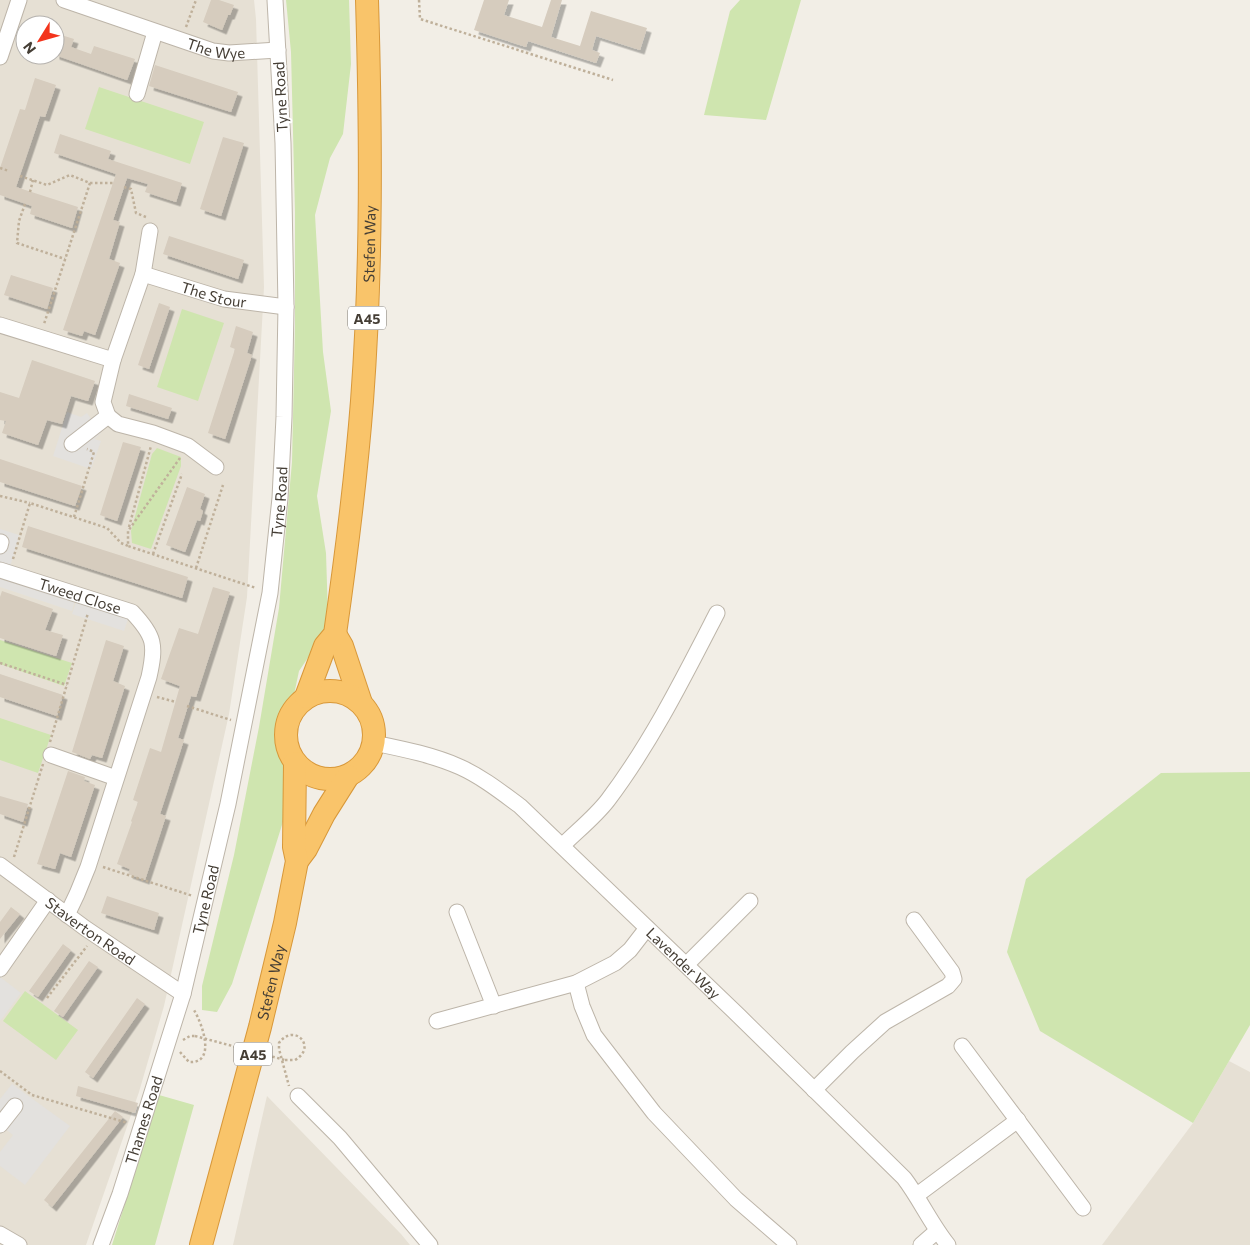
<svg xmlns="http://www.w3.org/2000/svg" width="1250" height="1245" font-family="Commissioner,sans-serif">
	<defs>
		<filter id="shadow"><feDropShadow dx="4.5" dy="4.5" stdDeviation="0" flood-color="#0004"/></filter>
	</defs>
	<rect width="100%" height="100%" fill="#f2eee6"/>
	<path fill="#e6e0d4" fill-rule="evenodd" d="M0 0H254L256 19 264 287 247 597 229 714 164 1006 139 1092 86 1245H0ZM25 25H55V55H25Z
		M1229 1061 1250 1072V1245H1102L1193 1123Z
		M267 1096 401 1234 410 1245H233Z"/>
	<path fill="#cfe5af" d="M286 0H349L351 64 343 134 330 158 315 215 323 352 331 411 317 496 326 553 328 616 322 637 299 671 283 747 298 777 287 809 232 984 217 1012 202 1010V986L234 855 259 727 279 608 292 462 295 325V212L291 52Z
		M740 0H801L766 120 704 115 730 11Z
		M99 87 204 122 190 164 85 129Z
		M182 309 224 323 198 401 157 387Z
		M157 448 181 457V466L151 549 132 543 131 531 152 454Z
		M0 640 72 663 64 686 0 664Z
		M0 718 51 735 38 773 0 760Z
		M1250 772V1025L1193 1123 1040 1031 1007 952 1026 879 1161 773Z
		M25 991 78 1030 56 1060 3 1021Z
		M159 1095 194 1105 155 1245H112Z"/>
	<path fill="#e3e1de" d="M67 412 81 417 87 413 101 433 94 439 101 441 91 469 53 456Z
		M0 529 19 535 7 578 75 600 72 611 0 587Z
		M76 602 128 619 124 631 72 614Z
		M0 977 21 993 1 1020H0Z
		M12 1084 70 1126 25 1185 0 1166V1152L13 1135 0 1125V1099Z"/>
	<path fill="#d6ccbe" filter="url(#shadow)" d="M211 0H219L234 5 230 15H228L222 30 203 22Z
		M484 0H509L504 15 542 27 551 0H562L551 37 580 46 591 11 647 28 640 50 596 36 592 50 600 53 596 63 528 41 526 47 474 30Z
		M55 33 74 39 71 47 91 54 94 46 135 59 127 80 55 55Z
		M155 65 238 92 231 112 149 86Z
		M35 78 56 85 45 117 40 116 16 187 78 207 72 228 30 214 32 206 0 195V168L20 109 25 110Z
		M60 134 111 151 108 159 182 183 176 202 145 192 148 184 127 178 113 220 120 222 109 259 120 263 95 335 84 331 82 336 63 330 116 174 54 153Z
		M223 137 244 143 221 216 200 209Z
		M169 236 244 260 238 279 163 254Z
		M11 275 53 288 47 309 4 295Z
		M159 303 170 307 149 369 138 365Z
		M236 326 253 332 247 353 252 355 225 439 208 433 235 349 230 347Z
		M32 360 95 381 88 401 71 396 62 424 47 420 38 445 2 433 6 421 0 420V392L19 398Z
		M129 394 172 408 168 419 126 406Z
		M123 442 141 447 117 521 100 515Z
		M0 459 82 486 75 506 0 482Z
		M187 487 205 494 200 509 203 511 200 521 197 520 185 552 166 545Z
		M28 526 188 577 182 598 22 547Z
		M213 587 230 592 196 697 191 696 178 738 184 740 160 814 166 816 145 880 128 874 130 869 117 864 132 822 131 821 138 802 133 800 150 748 161 752 180 686 161 679 168 659 179 628 198 634Z
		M2 591 53 609 45 630 63 635 56 656 0 638V597Z
		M106 640 124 646 113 681 125 686 102 758 92 755 90 759 72 752Z
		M0 674 63 695 57 716 0 697Z
		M68 771 85 777 84 781 95 785 71 857 60 853 55 869 37 864Z
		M0 796 28 804 23 822 0 814Z
		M107 896 159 913 154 930 101 913Z
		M11 907 20 914 0 939V922Z
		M63 944 71 950 38 997 29 991Z
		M89 961 98 967 63 1017 54 1011Z
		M137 998 145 1004 93 1078 85 1072Z
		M78 1086 138 1103 135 1113 76 1096Z
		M115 1111 123 1117 52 1207 44 1200Z"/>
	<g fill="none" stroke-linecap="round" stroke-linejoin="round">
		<g stroke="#bdb5a9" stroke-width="17">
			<g id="minor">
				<path id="s1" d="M64 0 213 51 229 53 278 50"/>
				<path d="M0 57 19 0"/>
				<path d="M137 94 155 32"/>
				<path id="s2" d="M143 274 224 299 286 307"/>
				<path d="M0 325 113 360"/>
				<path d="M108 416 118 424 153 433 188 446 216 467"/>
				<path d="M72 444 108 416 103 402 113 360 143 274 150 231"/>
				<path d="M0 546 1 542"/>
				<path id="s3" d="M0 570 132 612C155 636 156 645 149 677L88 867 77 894 67 915"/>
				<path id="s4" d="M374 743C403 749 433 755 460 767 482 777 501 792 520 806L739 1016 904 1178C920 1199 931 1224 948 1245"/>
				<path d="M51 755 116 778"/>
				<path d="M562 846C577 831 595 817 608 800 651 743 684 677 717 613"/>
				<path id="s5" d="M0 865 85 928 183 994"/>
				<path d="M457 912 494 1006"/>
				<path d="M686 965 750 901"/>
				<path d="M0 969 48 900"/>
				<path d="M576 983 582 1006 594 1035 654 1113 736 1199 789 1245"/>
				<path d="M437 1021 576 983 615 963 630 950 647 928"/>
				<path d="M962 1046 1083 1208"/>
				<path d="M814 1090 852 1052 885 1022 948 986 954 979 952 972 914 920"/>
				<path d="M298 1096 340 1138 430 1245"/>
				<path d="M0 1125 15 1106"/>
				<path d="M917 1195 1018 1120"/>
				<path d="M0 1234 19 1245"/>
				<path id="s6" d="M101 1245 120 1194 183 994 228 804 270 593 280 498 284 417 286 307 283 143 275 0"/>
				<path d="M921 1245 937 1231"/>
			</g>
		</g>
		<g stroke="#d8983a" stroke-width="24">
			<g id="highway">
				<path d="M335 634 342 646 361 703"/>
				<circle cx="330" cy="735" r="44"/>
				<path id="s7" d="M306 697 325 646 335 634C346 557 356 479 362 401 372 267 371 134 367 0"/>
				<path d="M297 861 306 849 324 814 348 776"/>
				<path id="s8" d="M201 1245 260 1027 285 923 297 861 294 847 295 763"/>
			</g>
		</g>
		<path stroke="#bfb09a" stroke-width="2.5" stroke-dasharray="2.5 2.5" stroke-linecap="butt" d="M419 0 420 19 613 80
			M186 27 196 0
			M0 168 9 171
			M20 176 47 185 70 175 90 183 44 324
			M90 183H113
			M124 187 131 189 136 213 146 217
			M30 192 33 180
			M25 204 19 221 17 243 65 259
			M180 458 128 531V546L256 588
			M0 496 30 503
			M74 517 94 452 87 449
			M129 527 151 446
			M153 554 182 474
			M13 559 30 503 107 528 121 543 128 546
			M196 568 223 485
			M0 663 67 685
			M157 697 176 702
			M187 706 231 720
			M50 742 88 613
			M14 857 43 764
			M103 867 193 896
			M47 998 87 946
			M183 1040 190 1036H195
			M180 1052 189 1062C217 1064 202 1023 194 1010
			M285 1060H295C318 1047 294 1022 279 1043V1049L289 1086
			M0 1071 32 1095 128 1123"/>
		<use href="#minor" stroke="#fff" stroke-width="15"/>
		<use href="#highway" stroke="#f9c46a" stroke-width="22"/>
		<path stroke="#bfb09a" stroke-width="2.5" stroke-dasharray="2.5 2.5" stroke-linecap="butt" d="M195 1036 285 1060"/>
	</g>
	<g text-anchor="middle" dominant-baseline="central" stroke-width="4" stroke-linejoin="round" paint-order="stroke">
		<g fill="#fff" stroke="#7d7872" stroke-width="1">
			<rect x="348" y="306.5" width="38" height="23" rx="4"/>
			<rect x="234" y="1042.5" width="38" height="23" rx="4"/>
		</g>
		<g font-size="14" font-weight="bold" fill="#453e35">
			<text x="367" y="318">A45</text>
			<text x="253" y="1054">A45</text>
		</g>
		<g font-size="15" fill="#453e35" stroke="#fff">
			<text stroke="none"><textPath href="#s1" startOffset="160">The Wye</textPath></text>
			<text transform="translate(280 97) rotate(-93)">Tyne Road</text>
			<text stroke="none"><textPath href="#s7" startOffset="462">Stefen Way</textPath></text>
			<text stroke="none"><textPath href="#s2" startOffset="74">The Stour</textPath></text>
			<text stroke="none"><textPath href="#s6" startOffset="766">Tyne Road</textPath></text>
			<text stroke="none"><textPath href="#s3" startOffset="84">Tweed Close</textPath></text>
			<text stroke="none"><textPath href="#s6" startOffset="361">Tyne Road</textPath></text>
			<text stroke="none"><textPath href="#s5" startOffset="112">Staverton Road</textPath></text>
			<text stroke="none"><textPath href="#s4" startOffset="388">Lavender Way</textPath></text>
			<text stroke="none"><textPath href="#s8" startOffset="272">Stefen Way</textPath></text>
			<text stroke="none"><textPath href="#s6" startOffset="132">Thames Road</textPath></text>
		</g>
	</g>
	<g transform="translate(40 40) rotate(233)"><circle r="24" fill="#ffffff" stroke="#b5b2ae"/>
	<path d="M0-4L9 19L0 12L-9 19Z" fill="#f3341c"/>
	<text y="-8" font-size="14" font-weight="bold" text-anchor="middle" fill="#453e35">N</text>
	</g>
</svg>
